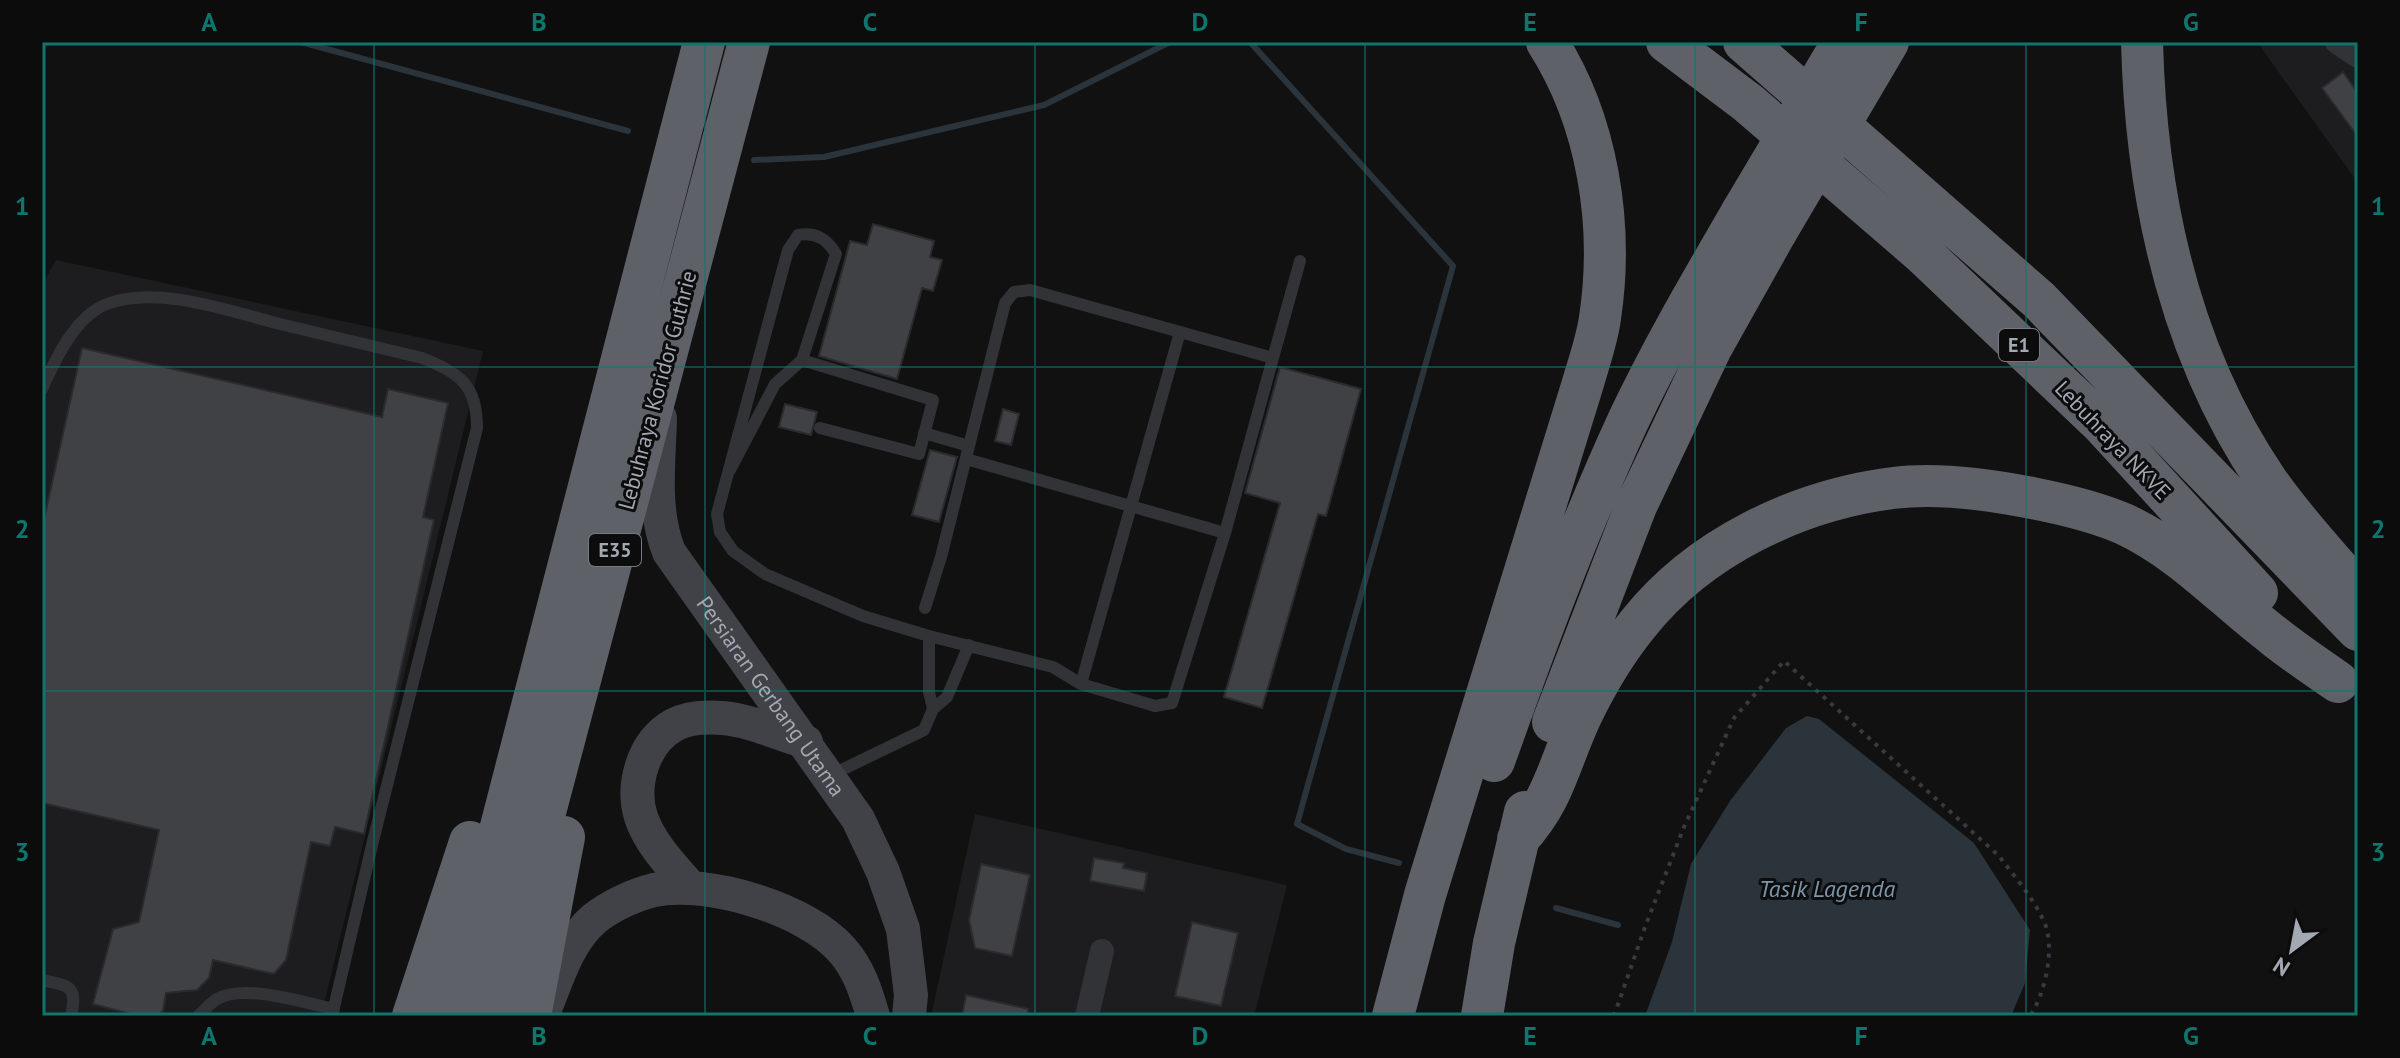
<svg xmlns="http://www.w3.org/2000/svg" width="2400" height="1058" font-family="'PT Sans',sans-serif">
	<rect width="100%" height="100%" fill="#111112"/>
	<path fill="#1d1d1f" d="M2257 42H2358V183Z
		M56 260 483 351 321 1016H42V285Z
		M975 814 1287 885 1254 1016H931Z"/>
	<path fill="#2b343a" d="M1807 716 1819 719 1974 843 2030 930 2025 983 2011 1016H1645L1672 942 1691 864 1730 801 1786 728Z"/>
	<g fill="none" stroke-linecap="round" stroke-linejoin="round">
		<path stroke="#2b343a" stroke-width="6" d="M301 42 628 131
			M1250 42 1453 266 1297 824 1346 849 1399 863
			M754 160 824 157 1044 105 1170 42
			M1556 908 1618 925"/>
	</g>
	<path fill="#404145" stroke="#2b2b2e" stroke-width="2" d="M2343 72 2358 93V137L2322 88Z
		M873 224 934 241 930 257 942 260 933 291 922 288 897 379 819 356 850 241 867 245Z
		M82 348 382 417 388 389 448 403 423 517 434 520 364 834 335 827 330 846 311 842 286 960 274 974 213 960 209 978 197 990 166 993 163 1011 156 1016H138L93 1004 113 929 139 922 159 830 42 803V528Z
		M1280 367 1361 389 1326 516 1318 514 1262 708 1224 697 1280 503 1245 493Z
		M785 404 817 412 811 435 779 427Z
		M1003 409 1019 414 1011 445 995 441Z
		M930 450 957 457 939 522 912 515Z
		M1094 858 1124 863 1123 868 1147 873 1144 891 1090 881Z
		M981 864 1030 875 1012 956 975 948 969 920Z
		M1192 922 1238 933 1221 1006 1175 996Z
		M966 995 1028 1009V1016H962Z"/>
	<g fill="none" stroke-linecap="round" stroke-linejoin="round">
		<path stroke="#383a3e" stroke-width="4" stroke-dasharray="4 6" stroke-linecap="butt" d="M1614 1016 1645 927 1684 827 1734 718 1784 661 1999 856C2015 877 2035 900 2045 924 2055 949 2045 994 2030 1016"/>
		<path stroke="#323337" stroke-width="12" d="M1273 358 1300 261
			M802 360 933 400 919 454 820 428
			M42 389C55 360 75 316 107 304 158 285 229 311 280 324 327 335 375 347 422 358 461 373 477 386 477 428L373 841 332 1016
			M924 433 969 446
			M966 459 1225 533
			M730 470 775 384 802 360 836 254C827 239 816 232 798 235L788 250 717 514 720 532 733 551 765 574 863 616 929 636 1053 667 1081 684 1155 706 1172 703 1225 533 1273 358 1030 290 1014 292 1005 303 941 557 925 608
			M929 636V692L933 709
			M1081 684 1180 332
			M831 775 924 730 933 709 947 697 969 645
			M42 980C69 986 78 985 71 1016
			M198 1016C204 1011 210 1003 217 999 244 983 305 1003 334 1009"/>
		<path stroke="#323337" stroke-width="24" d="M2337 42 2358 56
			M1087 1016 1102 951"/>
		<g stroke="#404247" stroke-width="34">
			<path id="s1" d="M660 418C659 463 652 509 669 552L858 819 883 872 903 929 911 995 909 1016"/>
			<path d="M691 888C673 867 650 844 641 817 631 785 643 742 674 725 687 718 707 717 722 718 750 720 779 734 806 742"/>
			<path d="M542 1016C556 984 566 943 594 919 610 906 634 895 654 890 707 879 807 909 842 950 859 969 866 992 873 1016"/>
		</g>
		<path stroke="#5e6168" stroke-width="42" d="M1667 42 1748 103 1922 253 2102 424 2257 593
			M1744 42 2039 300 2358 630
			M2142 42C2146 195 2179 352 2267 481 2293 519 2326 554 2356 589
			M1553 722 1636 506 1711 348 1776 232
			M1494 761C1535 646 1577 532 1628 421 1662 349 1702 281 1742 212
			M1518 839C1555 799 1559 763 1581 716 1596 685 1616 651 1638 624 1699 547 1798 500 1893 488 1938 482 1993 490 2037 499 2067 505 2096 512 2124 524 2182 551 2224 598 2274 636 2294 652 2316 667 2338 682
			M413 1016 470 842
			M452 1016 704 42
			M491 1016 749 42
			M530 1016 564 837
			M1393 1016 1425 895 1583 383C1589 362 1597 340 1600 318 1614 225 1598 122 1547 42
			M1482 1016 1494 943 1525 812"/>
		<path stroke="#5e6168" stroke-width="42" d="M1742 212 1843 42
			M1776 232 1888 42"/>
	</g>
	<path fill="none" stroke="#0f766e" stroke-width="2" stroke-opacity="0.55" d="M374 42V1016M705 42V1016M1035 42V1016M1365 42V1016M1695 42V1016M2026 42V1016M42 367H2358M42 691H2358"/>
	<g text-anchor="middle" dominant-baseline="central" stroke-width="6" stroke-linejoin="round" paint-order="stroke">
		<g fill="#0c0c0d" stroke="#767980" stroke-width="2">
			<rect x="1999" y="329" width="40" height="32" rx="6"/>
			<rect x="589" y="534" width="52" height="32" rx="6"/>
		</g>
		<g font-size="20" font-weight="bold" fill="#a3a8b2">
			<text x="2019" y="345">E1</text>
			<text x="615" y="550">E35</text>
		</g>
		<g font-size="22" fill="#a3a8b2" stroke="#0c0c0d">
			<text transform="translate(657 390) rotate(-75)">Lebuhraya Koridor Guthrie</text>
			<text transform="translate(2113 440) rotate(46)">Lebuhraya NKVE</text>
			<text stroke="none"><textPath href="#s1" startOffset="312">Persiaran Gerbang Utama</textPath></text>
		</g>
		<g font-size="24" font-style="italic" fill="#7b96ac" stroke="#0c0c0d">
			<text x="1827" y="888">Tasik Lagenda</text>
		</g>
	</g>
	<rect width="2400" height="1058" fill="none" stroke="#0c0c0d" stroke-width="88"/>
	<g transform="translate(2292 950) rotate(212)" stroke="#0c0c0d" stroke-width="6" paint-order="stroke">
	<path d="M0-6L14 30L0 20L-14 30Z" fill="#a3a8b2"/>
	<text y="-12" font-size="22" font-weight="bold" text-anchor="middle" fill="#a3a8b2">N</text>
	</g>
	<rect x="44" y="44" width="2312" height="970" fill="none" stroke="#0f766e" stroke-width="3"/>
	<g font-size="26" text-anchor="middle" font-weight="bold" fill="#0f766e">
		<text x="209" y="31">A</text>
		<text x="539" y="31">B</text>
		<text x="870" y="31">C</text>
		<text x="1200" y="31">D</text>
		<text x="1530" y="31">E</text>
		<text x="1861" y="31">F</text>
		<text x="2191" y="31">G</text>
		<text x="22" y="215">1</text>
		<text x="2378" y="215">1</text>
		<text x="22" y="538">2</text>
		<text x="2378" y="538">2</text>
		<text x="22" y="861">3</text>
		<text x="2378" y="861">3</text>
		<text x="209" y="1045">A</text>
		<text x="539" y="1045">B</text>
		<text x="870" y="1045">C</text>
		<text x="1200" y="1045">D</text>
		<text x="1530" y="1045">E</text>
		<text x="1861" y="1045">F</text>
		<text x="2191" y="1045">G</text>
	</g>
</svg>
